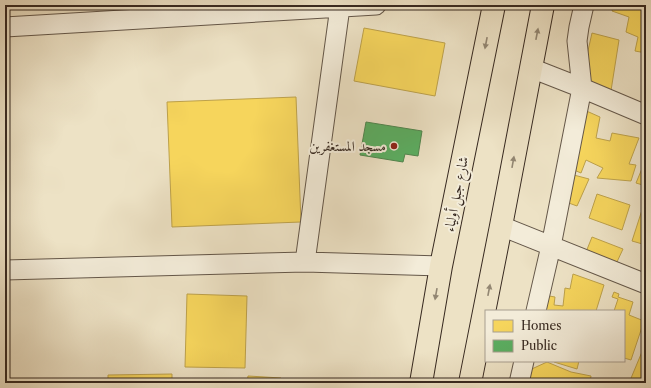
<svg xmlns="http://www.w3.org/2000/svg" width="651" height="388" font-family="'Libre Caslon Text',Amiri,serif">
	<rect width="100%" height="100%" fill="#ede2c5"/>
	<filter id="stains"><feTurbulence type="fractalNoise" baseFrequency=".005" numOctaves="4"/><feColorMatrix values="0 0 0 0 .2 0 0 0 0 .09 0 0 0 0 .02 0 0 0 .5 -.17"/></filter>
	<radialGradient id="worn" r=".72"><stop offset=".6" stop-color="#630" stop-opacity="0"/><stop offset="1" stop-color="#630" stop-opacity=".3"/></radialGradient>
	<path fill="#f6d55c" stroke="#bda14a" d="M614 5H646V53L635 51 638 37 626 32 629 17 612 11Z
		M364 28 445 43 435 96 354 81Z
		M592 33 619 40 610 97 580 86Z
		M296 97 301 222 172 227 167 102Z
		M582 109 600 117 596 138 610 141 612 133 639 138 629 164 636 165 631 181 597 178 603 168 586 160 581 173 567 167Z
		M646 159V186L636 183Z
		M570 174 589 179 577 206 555 198Z
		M597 194 630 205 622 230 589 218Z
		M642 210 646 212V245L632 241Z
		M592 237 623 249 616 264 586 252Z
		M573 274 604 285 596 311H536L538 294 555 297 554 305 563 306 565 288 570 289Z
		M614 292 619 294 618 297 633 302 629 315 644 321 631 360 624 358V311H614L618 299 612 297Z
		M187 294 247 296 245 368 185 367Z
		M644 347 646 348V383H629Z
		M555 361H579L577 369 554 362Z
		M547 362 571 372 591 376 590 383H521L523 373Z
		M172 374V383H108V375Z
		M248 376 281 378V383H247Z"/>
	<path fill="#5aae61" stroke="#50864e" d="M366 122 422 131 418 156 405 154 403 162 360 155Z"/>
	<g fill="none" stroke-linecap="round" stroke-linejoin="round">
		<g stroke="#645749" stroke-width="21">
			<path id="minor" d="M5 27 376 5
				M531 68 582 88 646 115
				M501 226 646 284
				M305 262 340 7
				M5 270 305 262 441 266
				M536 311 551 246 582 88 577 41 579 27 584 5
				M519 383 524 361"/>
		</g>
		<g stroke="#372920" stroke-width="24">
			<path id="primary" d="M421 383 441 266 494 5
				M470 383 501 226 543 5"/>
		</g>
		<use href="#minor" stroke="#f3ecd9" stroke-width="19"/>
		<use href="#primary" stroke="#ede2c5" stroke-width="22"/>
	</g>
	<defs><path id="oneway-solid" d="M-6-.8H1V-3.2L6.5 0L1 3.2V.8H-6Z"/></defs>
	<g fill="#928672">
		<use href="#oneway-solid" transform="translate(537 34) rotate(-79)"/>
		<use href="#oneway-solid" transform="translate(486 43) rotate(101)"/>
		<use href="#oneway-solid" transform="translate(513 162) rotate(-80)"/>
		<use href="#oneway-solid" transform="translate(489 290) rotate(-79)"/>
		<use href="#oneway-solid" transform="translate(436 294) rotate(100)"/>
	</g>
	<circle fill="#8f2418" stroke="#f3ecd9" stroke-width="1.5" cx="394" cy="146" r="4"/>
	<g text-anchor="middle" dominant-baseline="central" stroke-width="4" stroke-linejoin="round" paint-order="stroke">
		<g font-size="14" fill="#372920" stroke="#f3ecd9" text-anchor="end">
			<text x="386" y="146">مسجد المستغفرين</text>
		</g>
		<g font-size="14" fill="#372920" stroke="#f3ecd9">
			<text transform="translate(456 194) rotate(-79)">شارع جبل أولياء</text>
		</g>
	</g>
	<rect width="651" height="388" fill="none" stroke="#ede2c5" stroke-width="20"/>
	<rect x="6" y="6" width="639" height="376" fill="none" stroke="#372920" stroke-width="2"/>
	<rect x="10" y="10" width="631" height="368" fill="none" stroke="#372920"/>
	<rect x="485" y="310" width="140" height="52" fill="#f3ecd9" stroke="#a89e8f"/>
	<rect x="493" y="320" width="20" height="12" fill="#f6d55c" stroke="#a89e8f"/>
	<text x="521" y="330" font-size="12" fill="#372920">Homes</text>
	<rect x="493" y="340" width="20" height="12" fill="#5aae61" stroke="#a89e8f"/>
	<text x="521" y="350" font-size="12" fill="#372920">Public</text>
	<rect width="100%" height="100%" filter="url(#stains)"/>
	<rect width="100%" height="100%" fill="url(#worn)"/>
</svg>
